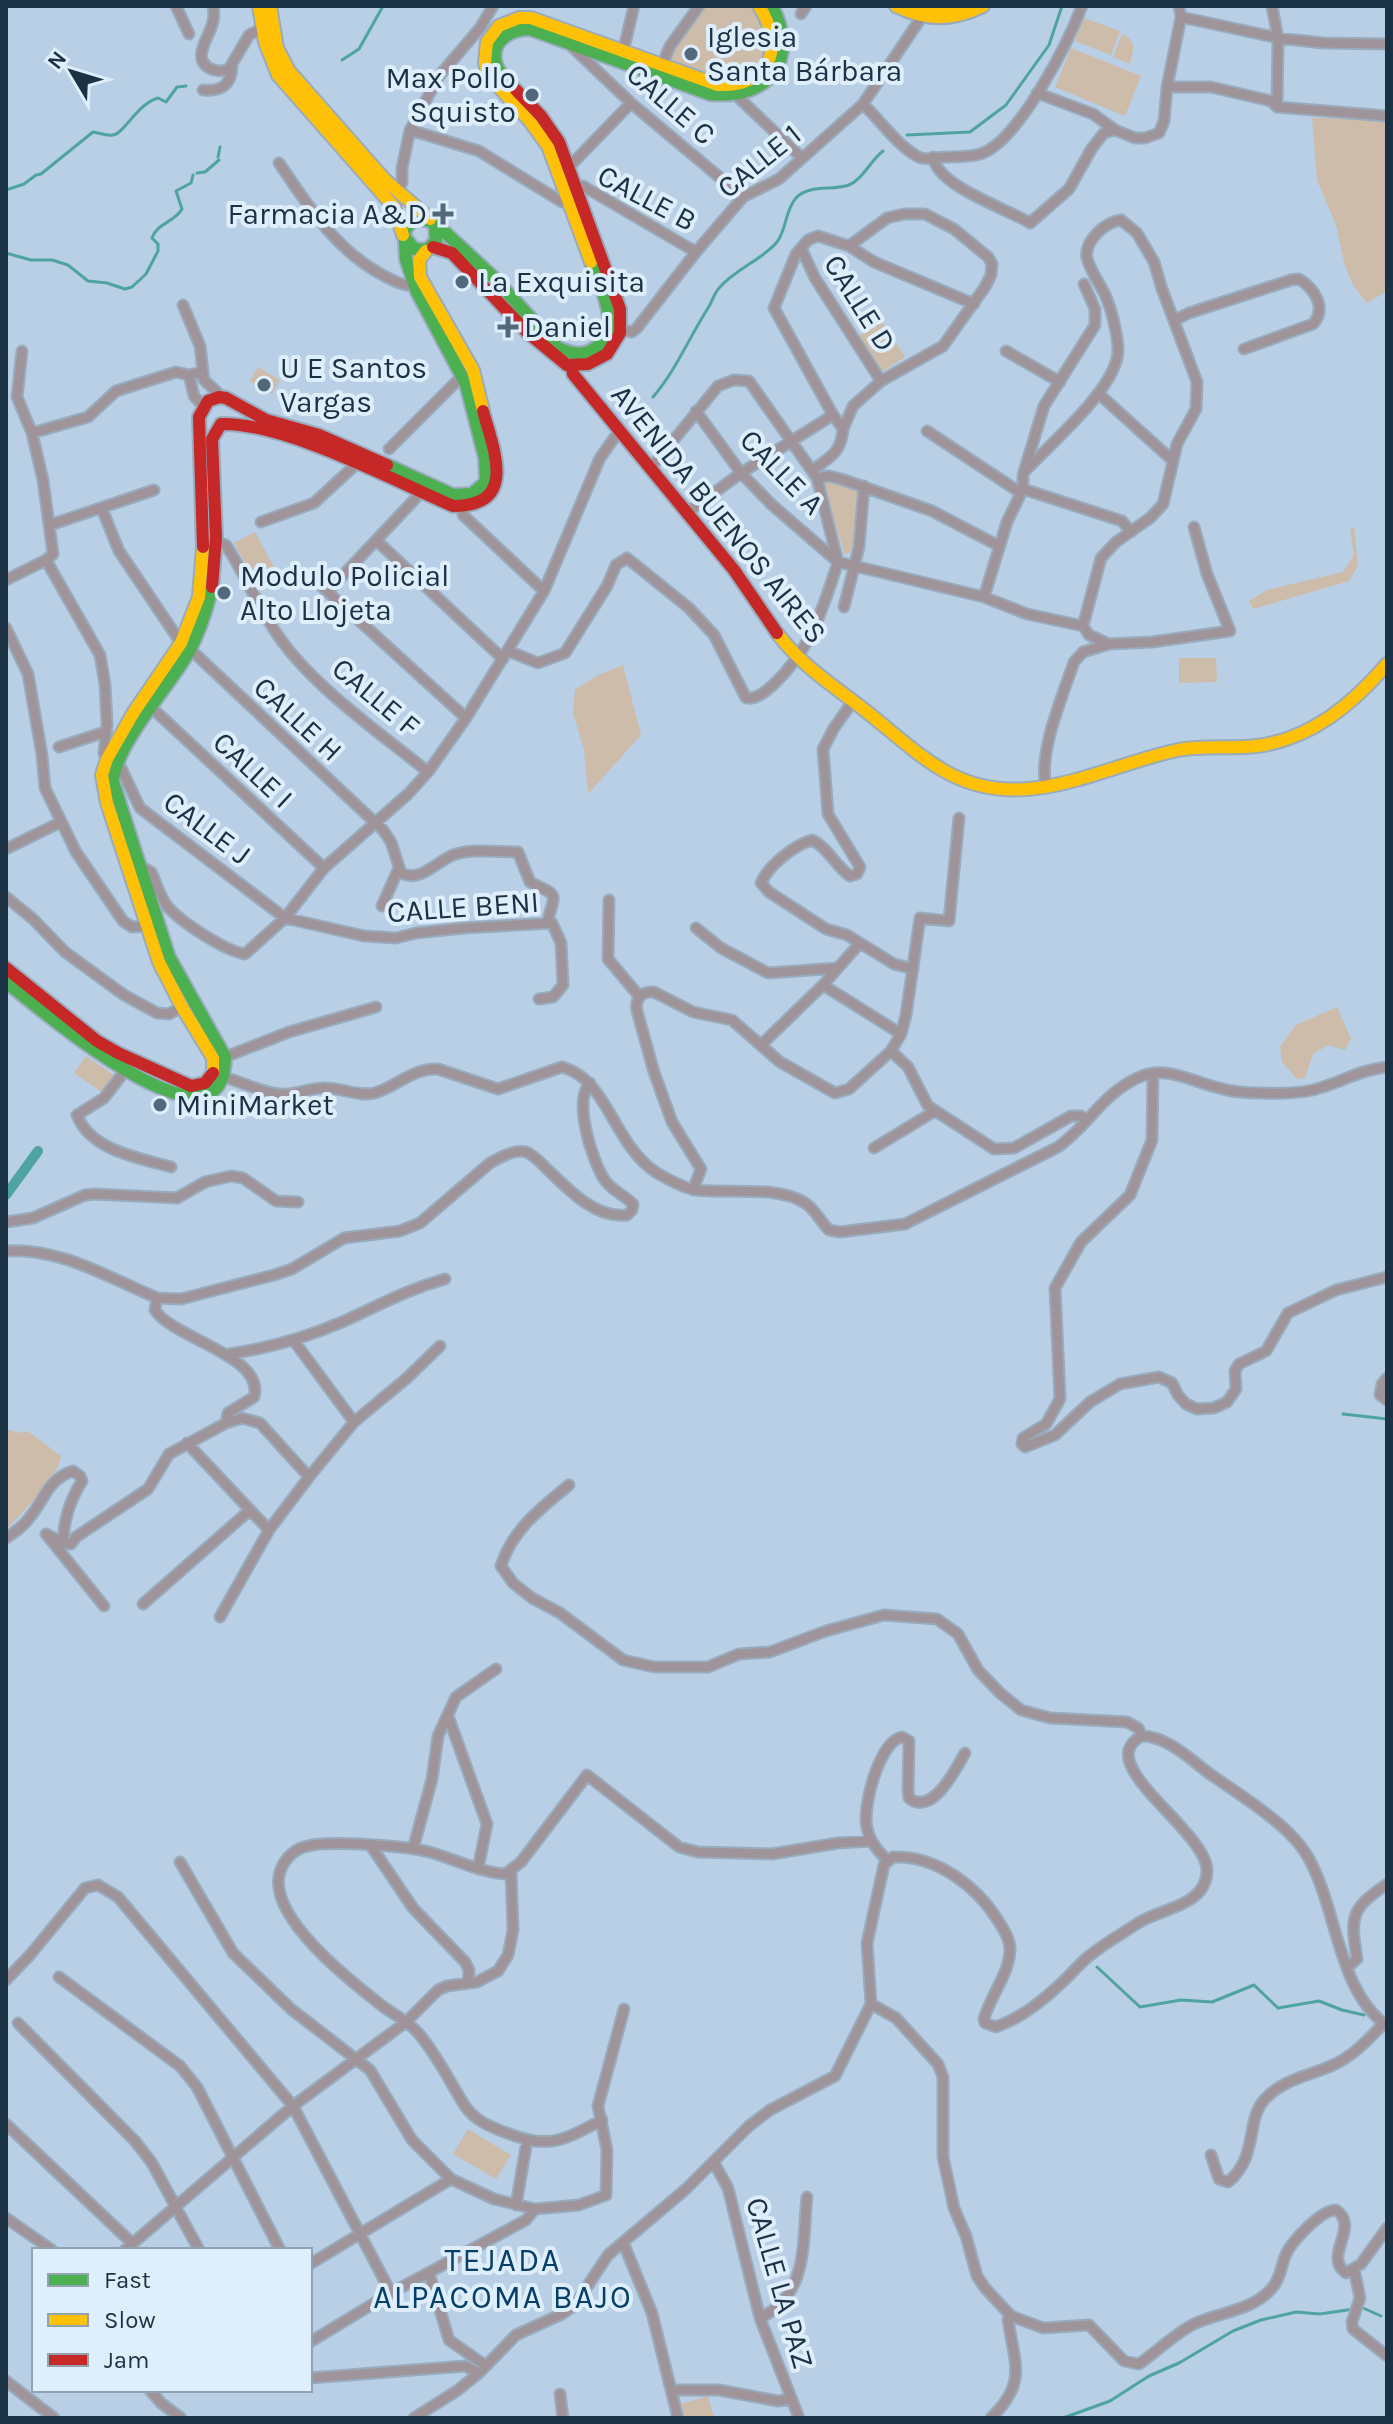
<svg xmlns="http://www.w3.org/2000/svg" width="1393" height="2424" font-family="Karla,sans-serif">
	<rect width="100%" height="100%" fill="#b8cfe5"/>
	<path fill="#cdbcaa" d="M705 6H750C774 38 769 63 732 81L674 63 669 59 683 33Z
		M1084 18 1120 31 1111 55 1075 41Z
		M1122 34C1138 42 1133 49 1130 64L1113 57Z
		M1071 48 1141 76 1125 116 1055 87Z
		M1312 118 1387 119V291L1367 303 1353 285 1345 266 1336 225 1317 180Z
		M882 322 905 357 882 372 859 336Z
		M258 367 280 380 272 394 250 381Z
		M828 481 858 489 855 548 845 555 824 490 823 482Z
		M1350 528H1354L1358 566 1349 581 1253 609 1249 601 1267 590 1343 572 1354 555Z
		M255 532 274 567 253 578 234 543Z
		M1179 658H1216L1217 682 1179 683Z
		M623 665 641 735 588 794 584 750 573 713 575 690 598 675Z
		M1337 1007 1351 1039 1345 1050 1328 1045 1313 1054 1305 1078 1297 1079 1282 1062 1280 1047 1296 1025Z
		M86 1056 115 1076 103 1093 74 1073Z
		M6 1429 19 1433 24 1431 29 1432 61 1456C59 1476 21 1515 6 1529Z
		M468 2129 511 2155 496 2179 453 2154Z
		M708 2396 714 2418H685L681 2404Z"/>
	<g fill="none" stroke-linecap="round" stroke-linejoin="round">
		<path stroke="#4fa3a2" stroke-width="3" d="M342 60 359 49 383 6
			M907 135 970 132 1006 105 1049 45 1062 6
			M218 157 220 147
			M197 173 205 172 219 160
			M6 190 24 184 36 175 41 174 93 132C99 133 107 136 113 135 124 134 137 104 158 98L166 102 177 87 186 86
			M6 253 31 260H52L68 265 88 281 107 283 125 289 132 287 146 274 158 251V244L152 238C157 223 175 222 182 209L176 191 191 183 193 175
			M653 397C676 370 689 338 708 308 712 302 714 293 720 287 736 269 763 259 777 242 787 229 785 210 796 198 809 184 833 191 849 185 863 179 871 160 883 151
			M1343 1414 1387 1419
			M1097 1967 1140 2007 1181 2000 1212 2002 1254 1985 1278 2008 1319 2001 1342 2010 1364 2015
			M1361 2307 1381 2316
			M1063 2418 1110 2401 1149 2376 1179 2363 1233 2331 1261 2320 1296 2312 1320 2314 1354 2309"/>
		<path stroke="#4fa3a2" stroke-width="10" d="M6 1195 38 1151"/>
		<g stroke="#99acbe" stroke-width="13">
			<path id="street" d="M176 6 189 34
				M213 6C217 25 206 34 202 51 198 68 217 74 229 69L249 35 261 29
				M1272 6 1278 38 1277 107
				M801 14 806 6
				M1181 17 1278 38 1323 43 1387 44
				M569 44 631 103 743 197
				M623 52 634 6
				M662 65 670 46 699 6
				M1167 87H1211L1271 101 1277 107 1387 116
				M203 90C222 92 232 84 232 65
				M1037 93 1093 114 1115 130
				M738 97 802 158
				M863 104C880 120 901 150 921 158 928 160 939 157 946 157 958 156 971 158 983 153 1020 138 1068 43 1082 6
				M410 130 479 151 562 202 568 199
				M933 157C938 187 1006 208 1030 223L1069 189 1092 148 1104 133 1115 130 1135 138H1145L1159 133 1164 121 1167 87 1181 17 1179 6
				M279 163C308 205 333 247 379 273 390 279 400 285 413 286
				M569 167 631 103
				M402 183V168L410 130 439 76 480 28 493 6
				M576 188 583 186 696 252
				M801 248 815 278 881 381
				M183 305 200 346 204 380 217 392 219 397
				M1175 320 1189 313 1291 280 1299 279C1315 289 1327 308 1313 324L1244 349
				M621 330 632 332 637 328 696 252 743 197 779 179 863 104 921 18
				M22 351 17 397 32 433 43 480 53 554 46 560
				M1006 351 1060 382
				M189 375 194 396 203 406
				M1099 394 1172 460
				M843 429 853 406 881 381 943 346 985 287 991 275 992 264 988 257 954 229 925 214H904L887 218 849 246
				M927 431 1021 493
				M32 433 88 417 116 391 176 372 189 375 202 372
				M389 449 463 375
				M650 469 718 386 734 380 749 381 817 478 838 562 984 597 1027 614 1083 626
				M813 470C831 456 841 453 843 429L833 415 774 308 796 254 808 240 818 236 849 246 874 262 974 304
				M1024 472C1049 445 1117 388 1118 351 1118 336 1112 311 1106 297 1101 285 1090 271 1087 258 1084 240 1106 222 1121 220L1137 233 1154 262 1162 289 1197 382 1196 409 1177 444 1163 504 1150 518 1116 542 1101 558 1083 626 1089 635 1109 644
				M817 478 829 476 841 479 932 511 999 546
				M1023 489 1122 521 1131 532
				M462 507 463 515 544 591
				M102 509 119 551 181 643
				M688 512 741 473 833 415
				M261 522 314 503 352 468 355 463
				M50 525 154 490
				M215 541 226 545C244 573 257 604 275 631 309 684 379 732 428 772
				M377 541 503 659
				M46 560 100 655 105 684 107 724 104 753 107 759
				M295 577 308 578 319 584 466 718
				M6 580 46 560
				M328 591 416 498 418 491
				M984 597 1007 522 1023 489V475L1044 406 1095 325V309L1084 284
				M844 607 859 547 864 486
				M6 628 28 674 42 755 45 788 76 852 123 921 132 927 146 926
				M190 649 383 830 391 842 401 873C420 883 436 862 453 855 471 848 498 852 518 852L530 882C559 897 556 890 547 923
				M508 651 538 663 565 653 607 586 616 565 627 558 689 608 714 635 746 698C756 700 765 692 773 685 812 648 822 611 838 562L771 504 741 473 696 411
				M853 701 834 728 823 749 828 814 860 867 857 874 850 876C835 866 829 848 812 840 793 846 769 865 761 883L769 892 826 929 847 935 894 964 913 969
				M151 707 324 868
				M59 747 105 732
				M117 765 121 768 140 808 285 918 364 936 396 938 416 933 464 928 552 923 561 943 563 985 553 997 539 999
				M1046 786C1038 753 1063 695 1074 662L1083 652 1109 644 1152 642 1230 631 1207 574 1194 527
				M6 849 61 822
				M141 875 146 869 151 872C156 882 160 897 168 907 181 922 225 951 245 954L285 918 324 868 408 794 428 772 466 718 544 591 600 458 619 431
				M6 897 33 919 65 952 124 995 157 1013 169 1014 182 1007
				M609 900 608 959 639 996
				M382 906 398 870
				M696 928 721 948 768 973 838 968
				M823 985 901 1034
				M761 1045 823 985 859 944
				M891 1051 908 1067 928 1106 994 1149 1014 1148 1071 1116H1081L1086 1119
				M225 1057 289 1032 376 1007
				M128 1067 104 1098 77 1115C90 1150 138 1158 171 1167
				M1153 1073 1152 1140 1130 1195 1081 1242 1055 1288 1060 1399 1046 1424 1023 1438 1022 1444 1025 1447 1055 1435 1090 1402 1120 1384 1159 1377 1172 1383 1178 1395 1186 1404 1197 1409 1214 1408 1227 1402 1236 1389 1235 1371 1239 1364 1266 1351 1288 1313 1336 1290 1387 1277
				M223 1077C245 1082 266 1096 289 1094 301 1093 313 1087 326 1088 342 1088 359 1097 375 1093 397 1086 413 1068 438 1069L498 1089 562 1067C608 1079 613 1145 657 1173 669 1180 683 1188 696 1190 728 1194 778 1185 805 1203 815 1209 820 1221 829 1230L840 1232 905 1224 1058 1147C1089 1125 1104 1091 1142 1076 1168 1066 1193 1082 1219 1088 1232 1092 1248 1093 1262 1093 1282 1094 1304 1094 1323 1087 1345 1080 1364 1069 1387 1067
				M874 1148 935 1111
				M693 1190 701 1169 672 1122 654 1072 637 1011C635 999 641 991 654 992L693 1012 732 1020 780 1062 835 1093 849 1089 891 1051 901 1034 906 1015 920 918 949 921 959 818
				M6 1222 33 1218 85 1195 94 1194 177 1198 205 1182 231 1176 243 1178 276 1201 298 1202
				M6 1251C60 1247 109 1278 157 1298L155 1310C172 1338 266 1356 254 1397L228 1413 226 1423
				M157 1298 181 1299 274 1275 292 1269 344 1238 400 1231 420 1223 490 1163C500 1157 515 1149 526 1152 534 1155 541 1163 546 1168 568 1189 595 1219 627 1215L632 1210 633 1204C624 1195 611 1190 604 1179 592 1160 573 1101 590 1083
				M294 1341 354 1422
				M229 1354C269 1348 305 1338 342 1322 378 1306 405 1290 445 1279
				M1387 1378 1382 1384 1380 1395 1387 1400
				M187 1443 269 1530
				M569 1485C541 1508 512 1530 501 1566L513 1583 532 1598 560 1613 623 1660 654 1667H708L739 1654 770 1652 826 1631 884 1615 937 1619 958 1634 978 1670 1000 1693 1021 1710 1050 1718 1127 1722 1138 1728 1142 1736
				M6 1538C15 1532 24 1526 30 1517 45 1499 48 1479 73 1471L80 1476 82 1481C71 1498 62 1523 64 1543L71 1544 76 1537 148 1489 169 1454 226 1423 242 1418 260 1423 309 1477
				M64 1543 46 1534 104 1606
				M143 1604 250 1510
				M220 1617 269 1530 309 1477 354 1422 407 1378 440 1346
				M448 1716 487 1824 478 1869
				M371 1846 413 1908 465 1962 469 1970 468 1983
				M413 1849 432 1779 438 1736 456 1697 496 1669
				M888 1861C878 1851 870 1842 867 1828 862 1807 879 1742 902 1737L909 1741 908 1791 909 1798C932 1817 956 1769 965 1753
				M180 1862 233 1953 291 2009 370 2070 412 2140 451 2179 494 2199 535 2209 579 2205 606 2195 607 2150 598 2106 624 2009
				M1348 1967 1357 1959C1350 1915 1351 1909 1387 1884
				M59 1977 180 2066 197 2087 280 2250
				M6 1980 30 1955 85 1888 98 1885 118 1897 293 2106 391 2293
				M871 2004 896 2018 938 2064 943 2077V2157L954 2208 966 2236 977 2276 985 2288 1011 2316 1043 2328 1089 2325 1124 2361 1139 2364C1158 2351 1174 2334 1194 2324 1219 2312 1253 2311 1272 2288 1281 2278 1281 2265 1286 2254 1293 2240 1321 2210 1336 2210 1361 2227 1322 2256 1346 2273L1361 2264 1387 2228
				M18 2023 135 2141 152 2163 199 2250
				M602 2120C557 2144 547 2149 499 2130 485 2124 474 2119 465 2106 450 2082 437 2055 419 2034 410 2023 397 2016 385 2008 354 1984 262 1914 281 1869 286 1857 296 1848 308 1846 329 1840 407 1846 429 1852 455 1859 478 1872 505 1874L521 1862 587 1775 679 1847 698 1852 772 1854 838 1843 871 1841
				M6 2124 132 2243
				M1211 2155 1219 2179 1228 2182C1259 2157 1245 2120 1265 2099 1282 2080 1308 2076 1331 2066 1352 2057 1367 2041 1383 2024
				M714 2163 728 2188 760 2318 799 2418
				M516 2205 527 2141
				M6 2218 52 2250
				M623 2242 652 2313 678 2418
				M125 2250 293 2106 406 2022 438 1990 447 1986 477 1982 498 1971 508 1955 513 1930 511 1872
				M310 2264 451 2179
				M1354 2269 1360 2298 1352 2322 1353 2329 1387 2356
				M429 2273 449 2340 486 2366
				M760 2318C809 2294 802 2244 807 2197
				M310 2342 391 2293 526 2220 535 2209
				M310 2378 465 2366 479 2373
				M6 2381 54 2418
				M150 2390 161 2403 181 2418
				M672 2390H719L778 2401 791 2399
				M560 2394 563 2418
				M414 2418 458 2390 479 2373 516 2335 562 2314 575 2305 608 2255 686 2189 749 2126 770 2110 835 2076 871 2004 867 1943 884 1865 893 1857C936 1855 977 1886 999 1922 1004 1930 1010 1939 1010 1950 1009 1975 990 1996 984 2019L985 2023 996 2027C1018 2019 1040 2003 1057 1987 1068 1978 1077 1966 1088 1957 1103 1944 1122 1934 1138 1923 1162 1908 1206 1906 1207 1871 1208 1831 1089 1763 1142 1736 1167 1736 1191 1760 1210 1774 1240 1795 1290 1825 1308 1857 1338 1910 1337 1990 1387 2026
				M991 2418C1027 2383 1015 2365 1008 2320L1011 2316"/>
		</g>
		<g stroke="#99acbe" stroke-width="16">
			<path id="fast" d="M516 90C509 83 499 74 496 64 489 41 511 29 530 29L710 94C769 100 800 60 772 6
				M435 224 436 241 427 250 414 249 403 235C410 217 420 216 436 224L492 276 558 348C570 353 582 357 594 349 625 329 600 288 591 262
				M387 465 453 495 472 494 486 482 485 458 466 384 417 292 406 259 405 241
				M6 982C36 1005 225 1170 225 1057L169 957 113 782C115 745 166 690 185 658 199 635 206 612 212 587"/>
		</g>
		<g stroke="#99acbe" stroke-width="16">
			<path id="slow" d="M259 6 265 42 278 75 394 207 403 235
				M270 6 277 48 289 71 385 180 430 219
				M896 6C926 21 953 21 983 6
				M919 6 943 9 956 6
				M426 251 419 260 420 277 473 370 483 411
				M591 262 548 146 529 120 488 75 485 63 487 42 499 26 519 18H531L718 85C770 87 786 47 759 6
				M203 547 199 597 181 643 134 712 107 759 102 775 107 803 159 962 182 1007 213 1058V1073
				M777 633C803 668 839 689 872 716 897 736 921 759 950 774 1026 814 1102 766 1178 750 1204 745 1231 749 1257 746 1311 739 1353 704 1387 664"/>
		</g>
		<g stroke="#99acbe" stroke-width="16">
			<path id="jam" d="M433 247 452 253 527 332 567 365 588 364 607 354 620 333V309L559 142 541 116 516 90
				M572 366 573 374 734 570 777 633
				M203 547 199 417 208 401 219 397 226 398 266 420 319 435 387 465
				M212 587 216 537 212 439 221 424C284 422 393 480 453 506 518 506 494 451 483 411
				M6 968 97 1041 118 1053 191 1086 205 1083 213 1073"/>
		</g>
		<use href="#street" stroke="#9f9499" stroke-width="9"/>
		<use href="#fast" stroke="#4caf50" stroke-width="12"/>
		<use href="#slow" stroke="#ffc107" stroke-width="12"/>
		<use href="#jam" stroke="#c62828" stroke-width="12"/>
	</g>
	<g fill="#52687c" stroke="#deeefd" stroke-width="3">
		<circle cx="691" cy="54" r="8"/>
		<circle cx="532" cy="95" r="8"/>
		<path d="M439 202h8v8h8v8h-8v8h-8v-8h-8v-8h8z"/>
		<circle cx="462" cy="282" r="8"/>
		<path d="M504 315h8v8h8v8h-8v8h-8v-8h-8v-8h8z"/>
		<circle cx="264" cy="385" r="8"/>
		<circle cx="224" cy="593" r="8"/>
		<circle cx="160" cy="1105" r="8"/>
	</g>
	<g text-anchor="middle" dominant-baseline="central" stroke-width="8" stroke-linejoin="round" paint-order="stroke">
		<g font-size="30" fill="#1b3144" stroke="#deeefd" text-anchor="start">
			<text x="707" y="37">Iglesia<tspan x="707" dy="34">Santa Bárbara</tspan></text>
			<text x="516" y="78" text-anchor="end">Max Pollo<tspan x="516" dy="34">Squisto</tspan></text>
			<text x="427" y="214" text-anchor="end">Farmacia A&amp;D</text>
			<text x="478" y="282">La Exquisita</text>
			<text x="524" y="327">Daniel</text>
			<text x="280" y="368">U E Santos<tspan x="280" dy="34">Vargas</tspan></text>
			<text x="240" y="576">Modulo Policial<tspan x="240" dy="34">Alto Llojeta</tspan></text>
			<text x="176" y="1105">MiniMarket</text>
		</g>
		<g font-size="30" fill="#1b3144" stroke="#deeefd">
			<text transform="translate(671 104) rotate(41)">CALLE C</text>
			<text transform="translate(759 161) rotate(-39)">CALLE 1</text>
			<text transform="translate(647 198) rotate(28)">CALLE B</text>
			<text transform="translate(860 303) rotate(58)">CALLE D</text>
			<text transform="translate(782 472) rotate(46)">CALLE A</text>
			<text transform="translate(719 514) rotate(51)">AVENIDA BUENOS AIRES</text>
			<text transform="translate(376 697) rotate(40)">CALLE F</text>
			<text transform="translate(298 719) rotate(43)">CALLE H</text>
			<text transform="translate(253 770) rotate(43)">CALLE I</text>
			<text transform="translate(207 828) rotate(37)">CALLE J</text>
			<text transform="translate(463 907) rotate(-4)">CALLE BENI</text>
			<text transform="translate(780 2283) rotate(74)">CALLE LA PAZ</text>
		</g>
		<g font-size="32" letter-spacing="2" fill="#044069" stroke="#deeefd">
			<text x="503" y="2260">TEJADA<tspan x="503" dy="37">ALPACOMA BAJO</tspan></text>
		</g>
	</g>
	<rect width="1393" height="2424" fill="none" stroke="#1b3144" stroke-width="16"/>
	<rect x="32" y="2248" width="280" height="144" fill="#deeefd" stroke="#90a2b3" stroke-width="2"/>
	<rect x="48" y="2274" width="40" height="12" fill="#4caf50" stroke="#90a2b3" stroke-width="2"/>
	<text x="104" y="2288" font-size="24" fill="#1b3144">Fast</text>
	<rect x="48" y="2314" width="40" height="12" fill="#ffc107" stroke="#90a2b3" stroke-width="2"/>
	<text x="104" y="2328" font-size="24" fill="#1b3144">Slow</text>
	<rect x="48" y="2354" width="40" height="12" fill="#c62828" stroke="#90a2b3" stroke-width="2"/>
	<text x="104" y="2368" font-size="24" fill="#1b3144">Jam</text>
	<g transform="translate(72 72) rotate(308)" stroke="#deeefd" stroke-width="6" paint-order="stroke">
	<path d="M0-6L14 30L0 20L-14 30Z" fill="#1b3144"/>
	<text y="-12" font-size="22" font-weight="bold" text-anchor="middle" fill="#1b3144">N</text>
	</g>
</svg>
